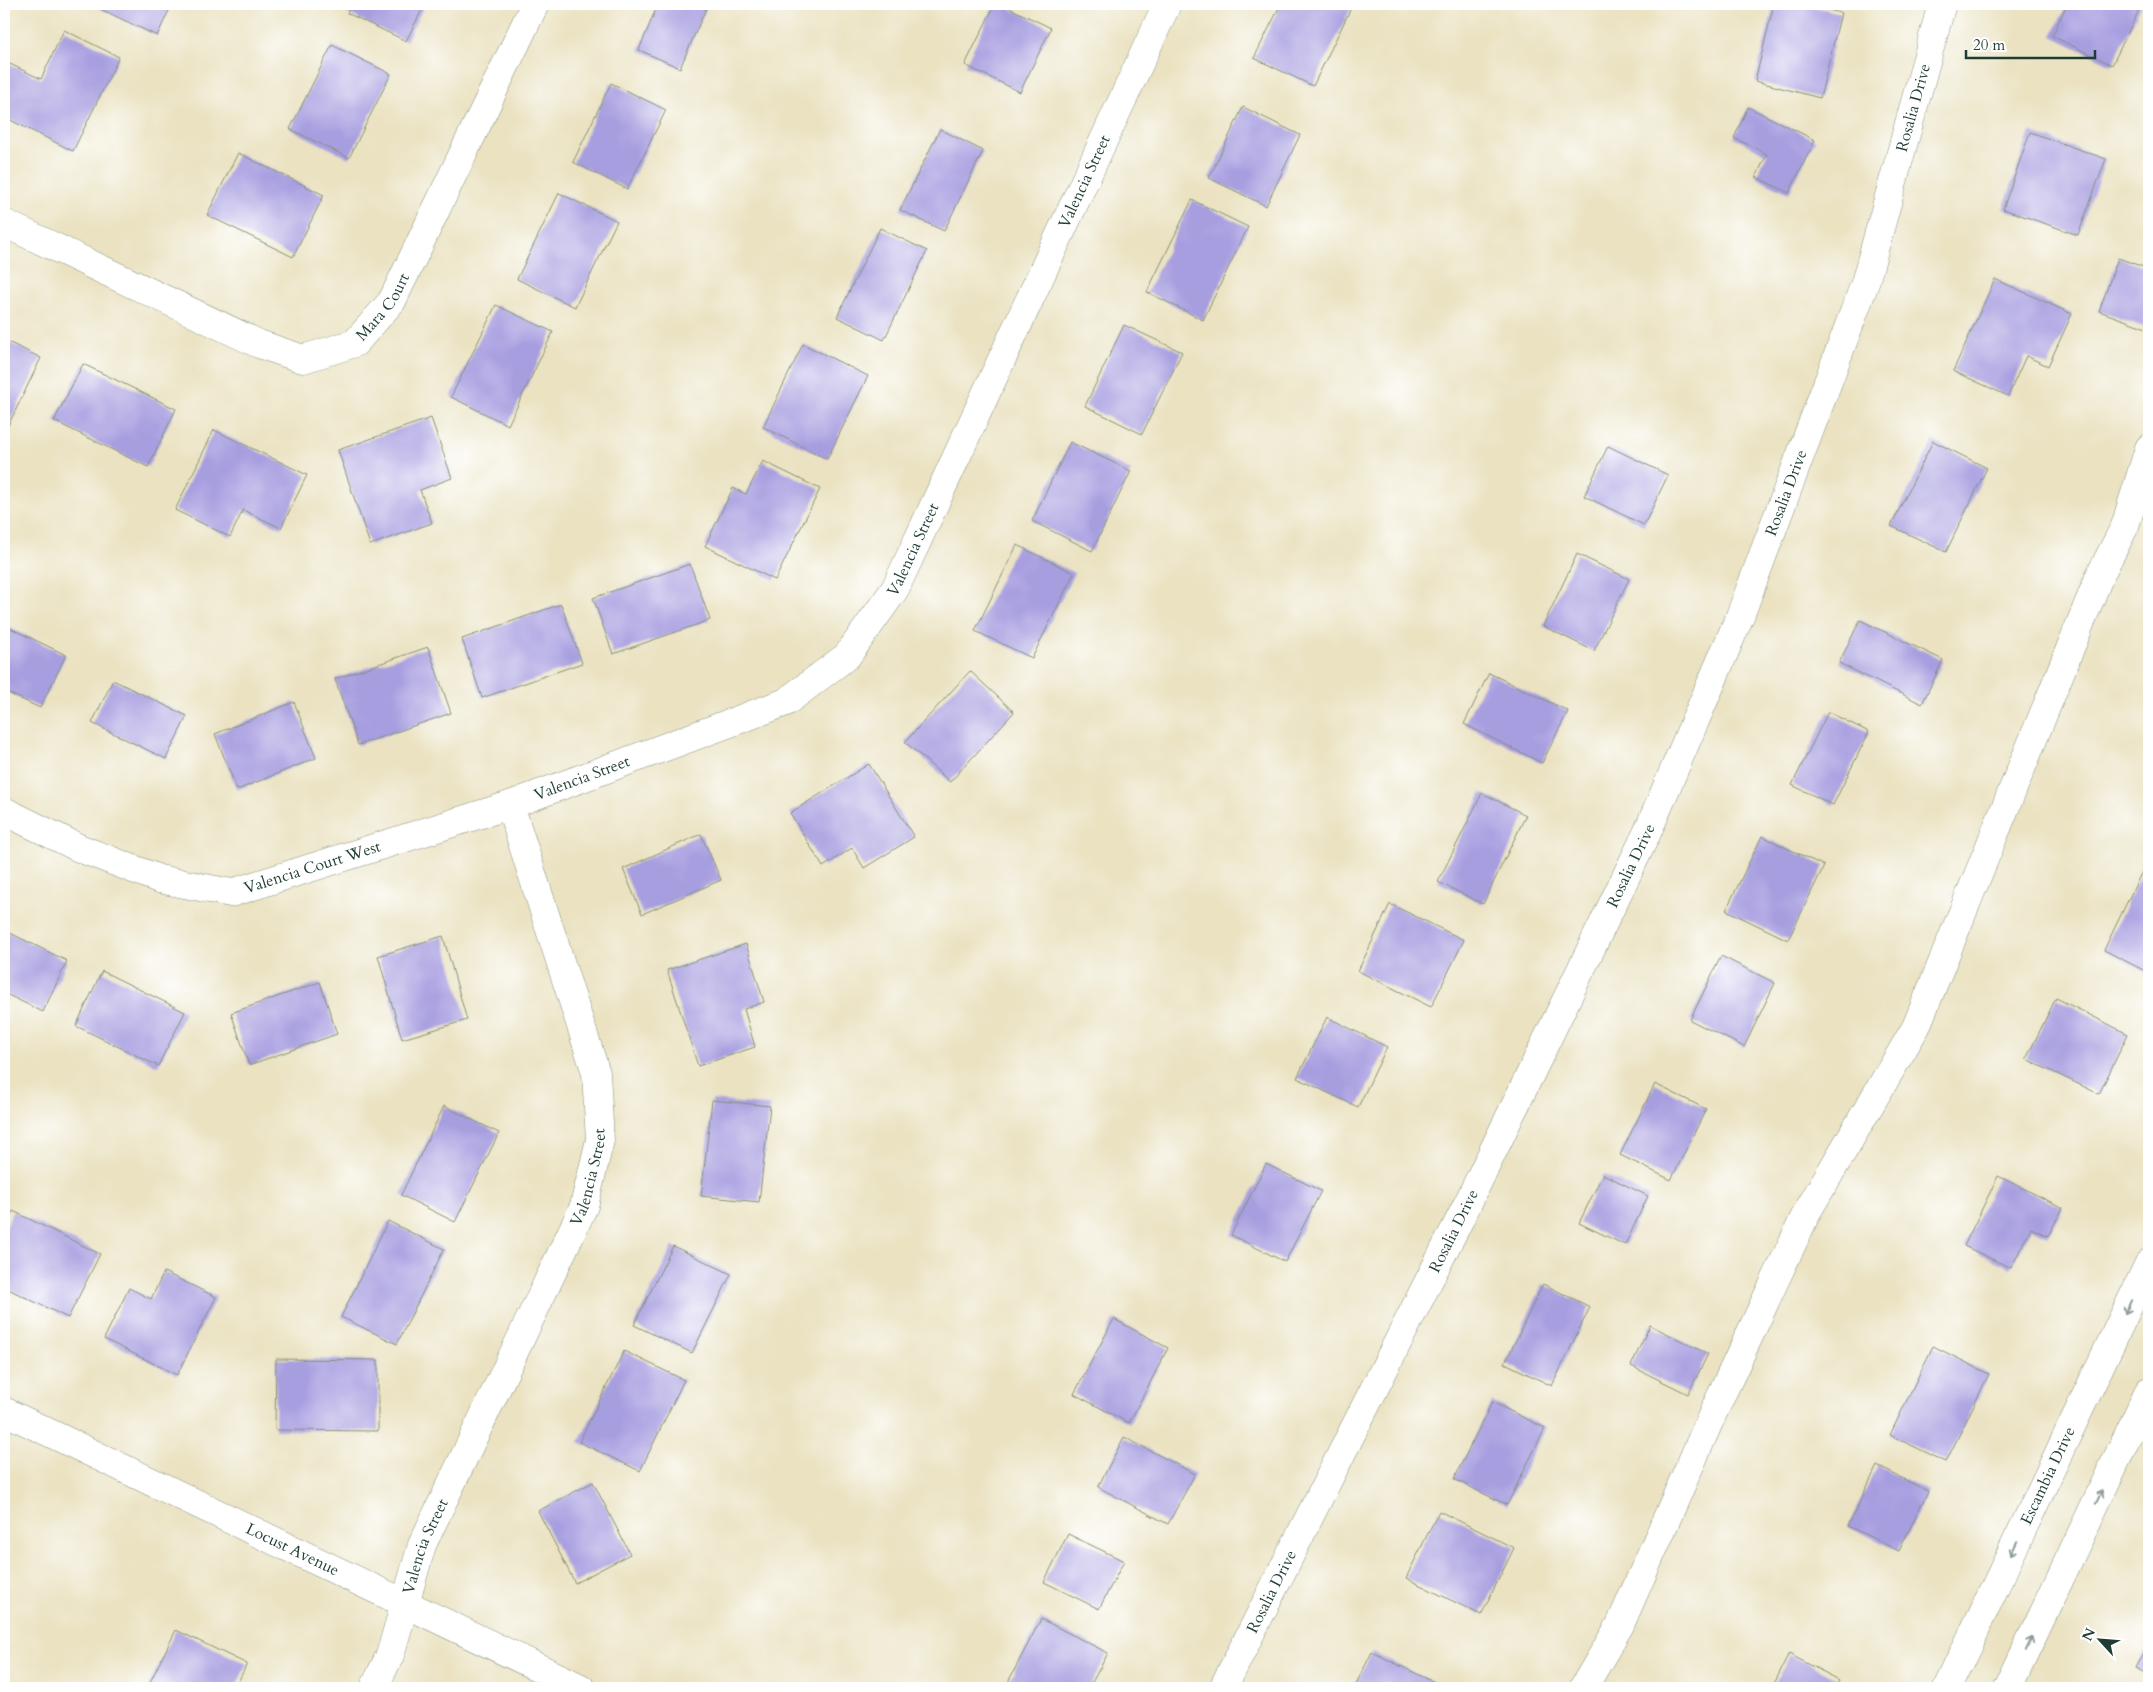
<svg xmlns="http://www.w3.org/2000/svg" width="2153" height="1692" font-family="Cardo,serif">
	<rect width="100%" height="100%" fill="#fff"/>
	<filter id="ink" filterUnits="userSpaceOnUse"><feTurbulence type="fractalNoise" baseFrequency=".02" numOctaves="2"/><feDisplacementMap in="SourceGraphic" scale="10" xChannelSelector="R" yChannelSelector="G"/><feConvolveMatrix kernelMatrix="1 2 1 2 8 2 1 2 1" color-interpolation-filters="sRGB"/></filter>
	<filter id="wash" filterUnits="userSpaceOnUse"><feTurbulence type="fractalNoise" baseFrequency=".0096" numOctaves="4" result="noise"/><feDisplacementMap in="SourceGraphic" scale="20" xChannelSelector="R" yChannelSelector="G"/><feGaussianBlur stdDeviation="1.12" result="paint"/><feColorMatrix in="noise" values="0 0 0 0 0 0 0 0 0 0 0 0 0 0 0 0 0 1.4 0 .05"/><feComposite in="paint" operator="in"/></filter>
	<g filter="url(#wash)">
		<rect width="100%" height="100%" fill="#eae2c1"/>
		<g id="blocks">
			<path fill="#a79ee0" d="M90 4H172L157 36Z
				M352 4H425L406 41 347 13Z
				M658 4H708L680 68 639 50Z
				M995 4H1001L1051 28 1020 92 965 65Z
				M1281 4H1353L1313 86 1254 58Z
				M1774 4H1803L1841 13 1820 98 1755 81Z
				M2067 4H2142L2112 65 2052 36Z
				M64 30 119 57 73 151 4 117V61L41 79Z
				M332 45 391 74 349 158 290 129Z
				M611 83 666 110 627 189 573 162Z
				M1243 107 1300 135 1266 206 1209 178Z
				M1748 107 1815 140 1789 193 1756 177 1767 154 1734 138Z
				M940 129 983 151 944 231 900 210Z
				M2030 132 2106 159 2078 235 2003 209Z
				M238 153 324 195 293 257 207 215Z
				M559 193 617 221 575 307 517 279Z
				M1192 200 1248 227 1203 320 1147 292Z
				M880 228 927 251 884 340 837 317Z
				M2118 258 2149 269V329L2099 311Z
				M1995 279 2072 314 2048 366 2026 356 2008 396 1953 371Z
				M496 305 553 332 508 425 451 397Z
				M1124 325 1182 352 1142 434 1085 406Z
				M4 340 41 358 4 434Z
				M803 344 868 376 827 459 763 427Z
				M83 364 176 409 148 467 54 421Z
				M431 418 452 478 420 490 432 523 370 545 338 450Z
				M214 430 307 475 281 528 243 510 230 537 175 510Z
				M1933 441 1987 468 1946 552 1891 526Z
				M1070 442 1131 471 1092 551 1032 521Z
				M1608 446 1668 475 1644 525 1584 496Z
				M763 461 820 489 775 580 705 546 733 488 746 494Z
				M1017 545 1074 573 1032 658 975 631Z
				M1577 554 1629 579 1594 651 1543 626Z
				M690 564 710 620 613 654 593 598Z
				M561 604 582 663 482 698 462 639Z
				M1860 620 1943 660 1922 704 1839 663Z
				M4 625 66 655 40 708 4 691Z
				M428 647 451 713 358 745 335 679Z
				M970 671 1014 712 950 782 905 742Z
				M1489 673 1568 711 1542 763 1464 724Z
				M113 680 187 716 166 759 92 723Z
				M294 702 316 758 237 790 215 734Z
				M1828 712 1869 732 1833 805 1792 785Z
				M869 764 914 837 864 868 852 848 823 867 790 813Z
				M1482 793 1526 815 1483 904 1438 882Z
				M701 834 721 880 642 914 623 869Z
				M1762 836 1824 866 1788 940 1726 910Z
				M2149 857V973L2104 950Z
				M1390 904 1464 940 1431 1007 1358 971Z
				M4 930 67 961 43 1012 4 993Z
				M443 936 467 1020 402 1039 378 956Z
				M746 944 764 1002 744 1009 755 1047 698 1066 667 970Z
				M1721 956 1775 983 1744 1047 1690 1020Z
				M102 971 185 1012 158 1066 76 1026Z
				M320 982 337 1034 249 1065 231 1013Z
				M2056 998 2128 1034 2099 1094 2026 1059Z
				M1327 1017 1387 1047 1358 1107 1297 1078Z
				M1655 1084 1706 1109 1671 1180 1620 1155Z
				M712 1100 770 1106 759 1202 701 1196Z
				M444 1106 499 1133 455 1222 401 1195Z
				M1266 1164 1321 1191 1285 1262 1231 1235Z
				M1603 1174 1648 1196 1625 1245 1579 1223Z
				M1998 1176 2063 1208 2048 1236 2031 1228 2011 1268 1964 1246Z
				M13 1211 100 1254 68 1318 4 1287V1230Z
				M388 1221 444 1249 397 1344 341 1317Z
				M673 1246 731 1274 692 1353 634 1325Z
				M164 1272 216 1297 177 1375 104 1339 129 1288 151 1299Z
				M1543 1284 1590 1307 1552 1386 1505 1363Z
				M1114 1319 1168 1348 1129 1423 1074 1394Z
				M1650 1325 1708 1354 1688 1394 1631 1366Z
				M1933 1346 1989 1374 1946 1462 1890 1435Z
				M624 1351 684 1380 640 1471 579 1442Z
				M276 1359 378 1360V1431L275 1430Z
				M1492 1402 1545 1428 1507 1505 1454 1479Z
				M1124 1437 1195 1474 1168 1524 1098 1487Z
				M1877 1466 1928 1491 1899 1551 1848 1526Z
				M593 1482 630 1554 575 1583 538 1511Z
				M1439 1511 1514 1548 1481 1615 1406 1578Z
				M1068 1534 1124 1561 1099 1609 1044 1582Z
				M1041 1619 1108 1653 1089 1688H1015L1007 1684Z
				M176 1630 247 1664 235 1688H147Z
				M2149 1642V1676L2135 1669Z
				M1372 1652 1446 1688H1354Z
				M1789 1654 1839 1680 1835 1688H1772Z"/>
		</g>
	</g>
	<g filter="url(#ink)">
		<use href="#blocks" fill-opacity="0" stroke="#84907a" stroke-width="1"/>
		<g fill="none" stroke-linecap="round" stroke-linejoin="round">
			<g stroke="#84907a" stroke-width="29">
				<g id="minor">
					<path id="s1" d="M4 223 259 344 303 359 355 343 392 301 535 4"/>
					<path id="s2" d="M4 811 79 848 159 879 231 893 510 805 786 702 847 656 895 589 1167 4"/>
					<path id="s3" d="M4 1411 581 1688"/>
					<path id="s4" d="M374 1688 390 1655 422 1545 584 1206 600 1140 596 1073 510 805"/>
					<path id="s5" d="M1223 1688 1463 1213 1647 833 1740 616 1865 283 1942 4"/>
					<path d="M1583 1688 1620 1625 1713 1413 1807 1212 1916 1027 2100 575 2125 526 2149 448"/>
					<path id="s6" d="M1947 1688 2149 1263"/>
					<path d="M2008 1688 2149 1391"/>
				</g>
			</g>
			<use href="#minor" stroke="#fff" stroke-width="28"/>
		</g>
		<defs><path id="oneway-shaft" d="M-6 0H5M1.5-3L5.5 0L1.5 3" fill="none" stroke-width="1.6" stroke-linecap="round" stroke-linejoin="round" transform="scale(1.25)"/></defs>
		<g stroke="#8f9e9a">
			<use href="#oneway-shaft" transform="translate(2128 1307) rotate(115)"/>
			<use href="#oneway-shaft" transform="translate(2099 1497) rotate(-65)"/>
			<use href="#oneway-shaft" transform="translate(2014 1548) rotate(115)"/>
			<use href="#oneway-shaft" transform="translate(2029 1644) rotate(-65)"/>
		</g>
	</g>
	<g text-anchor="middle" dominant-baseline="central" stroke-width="5" stroke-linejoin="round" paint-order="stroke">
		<g font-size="16" fill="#1f3d34" stroke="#fff">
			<text stroke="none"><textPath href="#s5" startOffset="1728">Rosalia Drive</textPath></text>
			<text stroke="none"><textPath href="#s2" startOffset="1438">Valencia Street</textPath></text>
			<text stroke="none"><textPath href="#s1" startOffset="429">Mara Court</textPath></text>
			<text stroke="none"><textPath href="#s5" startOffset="1322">Rosalia Drive</textPath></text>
			<text stroke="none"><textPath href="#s2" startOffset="1032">Valencia Street</textPath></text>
			<text stroke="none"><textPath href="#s2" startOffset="612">Valencia Street</textPath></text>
			<text stroke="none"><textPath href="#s5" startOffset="918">Rosalia Drive</textPath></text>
			<text stroke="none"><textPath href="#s2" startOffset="328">Valencia Court West</textPath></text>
			<text stroke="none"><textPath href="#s4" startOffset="556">Valencia Street</textPath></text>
			<text stroke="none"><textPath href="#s5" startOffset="512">Rosalia Drive</textPath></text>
			<text stroke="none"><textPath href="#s6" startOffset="235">Escambia Drive</textPath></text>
			<text stroke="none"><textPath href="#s4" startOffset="151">Valencia Street</textPath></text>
			<text stroke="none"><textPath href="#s3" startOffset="320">Locust Avenue</textPath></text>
			<text stroke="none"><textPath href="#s5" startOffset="108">Rosalia Drive</textPath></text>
		</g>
	</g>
	<rect width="2153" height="1692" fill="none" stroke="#fff" stroke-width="20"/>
	<g transform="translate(2100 1640) rotate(296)" stroke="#ffffff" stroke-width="4" paint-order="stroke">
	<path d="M0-4L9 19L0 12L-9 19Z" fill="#1f3d34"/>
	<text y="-8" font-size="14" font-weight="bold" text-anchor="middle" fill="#1f3d34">N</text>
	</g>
	<path d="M1966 50v8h129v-8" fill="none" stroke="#1f3d34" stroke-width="2.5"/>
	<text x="1973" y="50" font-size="15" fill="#1f3d34" stroke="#ffffff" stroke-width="4" paint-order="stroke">20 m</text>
</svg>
